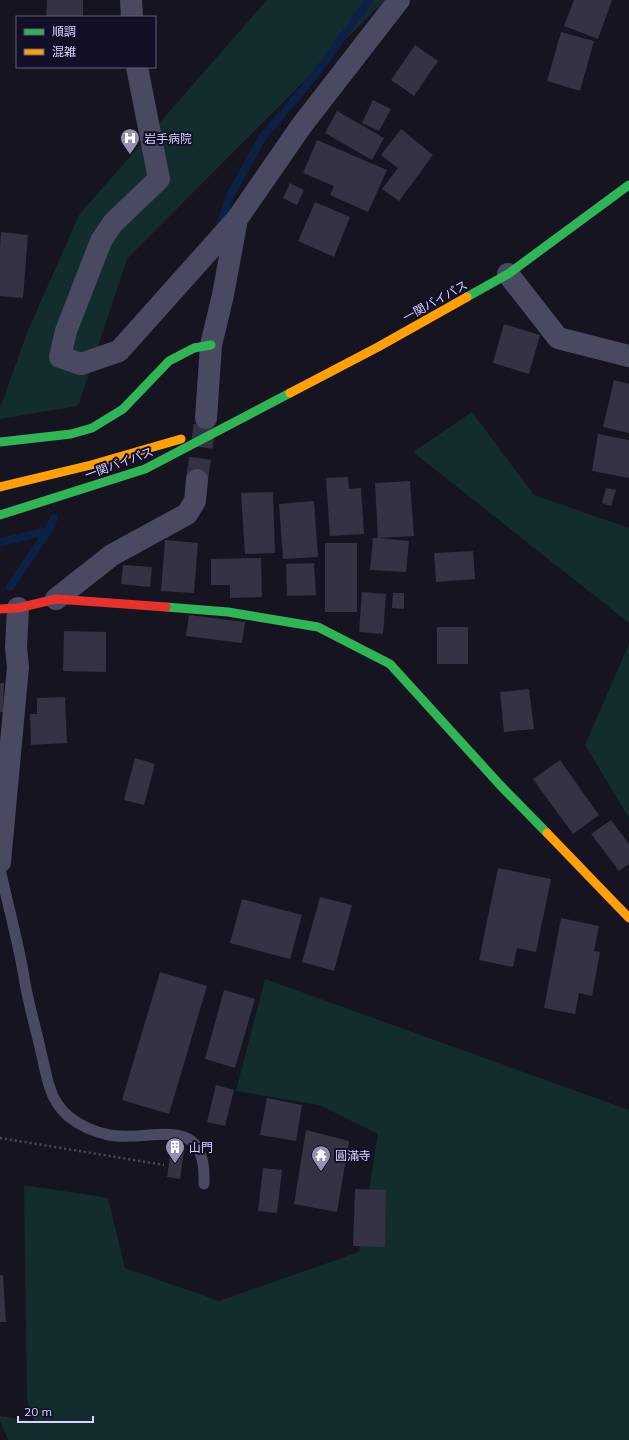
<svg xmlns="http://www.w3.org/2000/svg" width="629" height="1440" font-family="Mulish,'Noto Sans JP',sans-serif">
	<rect width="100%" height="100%" fill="#161421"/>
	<path fill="#132c2d" d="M267 0H385L127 259 78 406 0 419V408L27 333 79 215Z
		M472 412 534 495 629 528V623L413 452Z
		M629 644V818L585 745Z
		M265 979 629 1110V1440H8L0 1421V1416L34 1421 27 1399 24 1185 108 1198 125 1268 219 1301 359 1252 378 1134 319 1105 236 1091Z"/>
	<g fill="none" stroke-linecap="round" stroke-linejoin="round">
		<path stroke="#0d2144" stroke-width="8" d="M219 228 230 196 262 138 315 75 369 0
			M0 542 48 531
			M10 587 48 531 54 518"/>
	</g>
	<path fill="#343243" d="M47 0H83V17H46Z
		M574 0H612L598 39 564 26Z
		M561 32 594 41 580 91 547 81Z
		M415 45 438 61 414 96 391 80Z
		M373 100 391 109 379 131 362 123Z
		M337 111 384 138 372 160 325 133Z
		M401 129 433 155 399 201 382 189 398 168 381 155Z
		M317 140 387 170 368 212 330 195 334 186 303 173Z
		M290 183 304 190 297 205 283 198Z
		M315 202 350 217 334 257 298 241Z
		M1 232 28 235 23 298 0 296V248Z
		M504 324 540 335 529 374 493 363Z
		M614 380 629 384V433L603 427Z
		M598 434 629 440V478L592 471Z
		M348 477 349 489 361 488 364 534 330 536 326 478Z
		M410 481 414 536 379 538 409 541 406 572 370 570 373 538H378L375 483Z
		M606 488 616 490 611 506 602 503Z
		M273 492 275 553 245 554 241 493Z
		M314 501 318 557 283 559 279 504Z
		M165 540 198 543 194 593 161 591Z
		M325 543H357V612H325Z
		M473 551 475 579 436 582 434 553Z
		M261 558 262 597 230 598V585H211V559Z
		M314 563 316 595 287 596 286 564Z
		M123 565 152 567 150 587 121 584Z
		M362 592 386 594 383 634 359 632Z
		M393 593H404V609L392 608Z
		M189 615 245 622 242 643 186 636Z
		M437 627H468V664H437Z
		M64 631 106 632V672L63 671Z
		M0 683H4L3 712H0Z
		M529 689 534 729 504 732 500 692Z
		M65 697 67 743 31 745 30 714H37V698Z
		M135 758 155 764 144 805 124 800Z
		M560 760 599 815 573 834 533 779Z
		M611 820 629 844V864L619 871 591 834Z
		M498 868 551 879 536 952 517 948 513 967 479 960Z
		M320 897 352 905 334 971 302 962Z
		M242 899 302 915 290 959 230 943Z
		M561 918 599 926 594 951 600 952 592 996 579 993 575 1014 544 1008Z
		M160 972 207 986 169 1114 122 1100Z
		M224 990 255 999 235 1068 205 1059Z
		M216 1085 234 1090 225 1126 207 1122Z
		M267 1098 302 1105 296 1141 260 1135Z
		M306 1130 349 1141 337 1212 294 1204Z
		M171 1150 184 1151 180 1179 167 1177Z
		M263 1168 282 1170 277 1213 258 1211Z
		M355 1189 386 1190 385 1247 353 1246Z
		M0 1275H3L6 1322H0Z"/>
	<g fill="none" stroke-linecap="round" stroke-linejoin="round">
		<path stroke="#333142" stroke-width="22" stroke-dasharray="22 11" stroke-linecap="butt" d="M197 480 205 423"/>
		<path stroke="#44505f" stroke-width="2.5" stroke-dasharray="2 3" stroke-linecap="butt" d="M0 1138 164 1165"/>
		<path stroke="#4a4962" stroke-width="11" d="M0 869C7 901 16 934 22 966 24 975 25 985 27 993 31 1013 37 1033 41 1052 44 1064 46 1077 50 1088 53 1098 60 1109 68 1116 79 1125 95 1132 109 1135 153 1143 207 1110 204 1184"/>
		<path stroke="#4a4962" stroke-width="22" d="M131 0 132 17
			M137 67 159 179 113 223 101 241 66 331 60 357 81 364 119 351 237 219
			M508 274 558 338 629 356
			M206 418 211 345 223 295 237 219 302 125 399 0
			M56 599 112 555 187 514 195 501 197 480
			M0 862 18 667 16 648 18 608"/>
		<path stroke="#30b455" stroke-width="9" d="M467 297 508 274 629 185
			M0 442 71 434 92 428 123 409 169 361 194 348 211 345
			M0 515 145 469 290 393
			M166 607 228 612 318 627 390 664 500 785 547 833"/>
		<path stroke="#ff9f0a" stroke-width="9" d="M290 393 378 347 467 297
			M0 487 91 465 181 439
			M547 833 629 918"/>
		<path stroke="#e5322d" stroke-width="9" d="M0 609 18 608 56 599 166 607"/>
	</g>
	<defs>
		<g id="hospital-pin" transform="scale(1)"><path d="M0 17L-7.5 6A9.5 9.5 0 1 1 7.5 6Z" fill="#9591b1" stroke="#130f26"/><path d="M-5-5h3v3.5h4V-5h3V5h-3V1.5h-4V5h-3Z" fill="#fff"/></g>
		<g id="building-pin" transform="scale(1)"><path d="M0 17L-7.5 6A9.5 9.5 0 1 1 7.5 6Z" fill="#9591b1" stroke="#130f26"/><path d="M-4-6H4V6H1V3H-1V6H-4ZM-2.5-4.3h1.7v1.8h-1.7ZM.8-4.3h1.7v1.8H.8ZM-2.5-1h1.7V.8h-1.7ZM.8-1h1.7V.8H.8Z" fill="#fff"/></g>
		<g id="temple-pin" transform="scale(1)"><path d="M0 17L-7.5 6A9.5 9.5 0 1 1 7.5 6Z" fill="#9591b1" stroke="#130f26"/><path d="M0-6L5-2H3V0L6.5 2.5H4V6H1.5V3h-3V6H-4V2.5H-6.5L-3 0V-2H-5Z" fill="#fff"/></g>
	</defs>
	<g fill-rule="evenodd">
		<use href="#hospital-pin" x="130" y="138"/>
		<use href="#building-pin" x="175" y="1147"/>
		<use href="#temple-pin" x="321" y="1155"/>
	</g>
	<g text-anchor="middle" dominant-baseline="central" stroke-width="4" stroke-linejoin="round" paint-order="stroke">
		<g font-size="12" fill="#d9d4ff" stroke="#130f26" text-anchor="start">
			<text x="144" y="138">岩手病院</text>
			<text x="189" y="1147">山門</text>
			<text x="335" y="1155">圓滿寺</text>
		</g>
		<g font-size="12" fill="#d9d4ff" stroke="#130f26">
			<text transform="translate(435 301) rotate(-29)">一関バイパス</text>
			<text transform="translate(119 463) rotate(-20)">一関バイパス</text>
		</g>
	</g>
	<rect x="16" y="16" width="140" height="52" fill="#130f26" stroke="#625e7d"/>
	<rect x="24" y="29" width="20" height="6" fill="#30b455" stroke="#625e7d"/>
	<text x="52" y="36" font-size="12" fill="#d9d4ff">順調</text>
	<rect x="24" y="49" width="20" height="6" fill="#ff9f0a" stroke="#625e7d"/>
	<text x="52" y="56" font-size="12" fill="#d9d4ff">混雑</text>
	<path d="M18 1416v6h75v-6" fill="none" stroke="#d9d4ff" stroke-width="2"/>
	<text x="24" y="1416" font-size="12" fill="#d9d4ff" stroke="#130f26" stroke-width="3" paint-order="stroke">20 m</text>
</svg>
